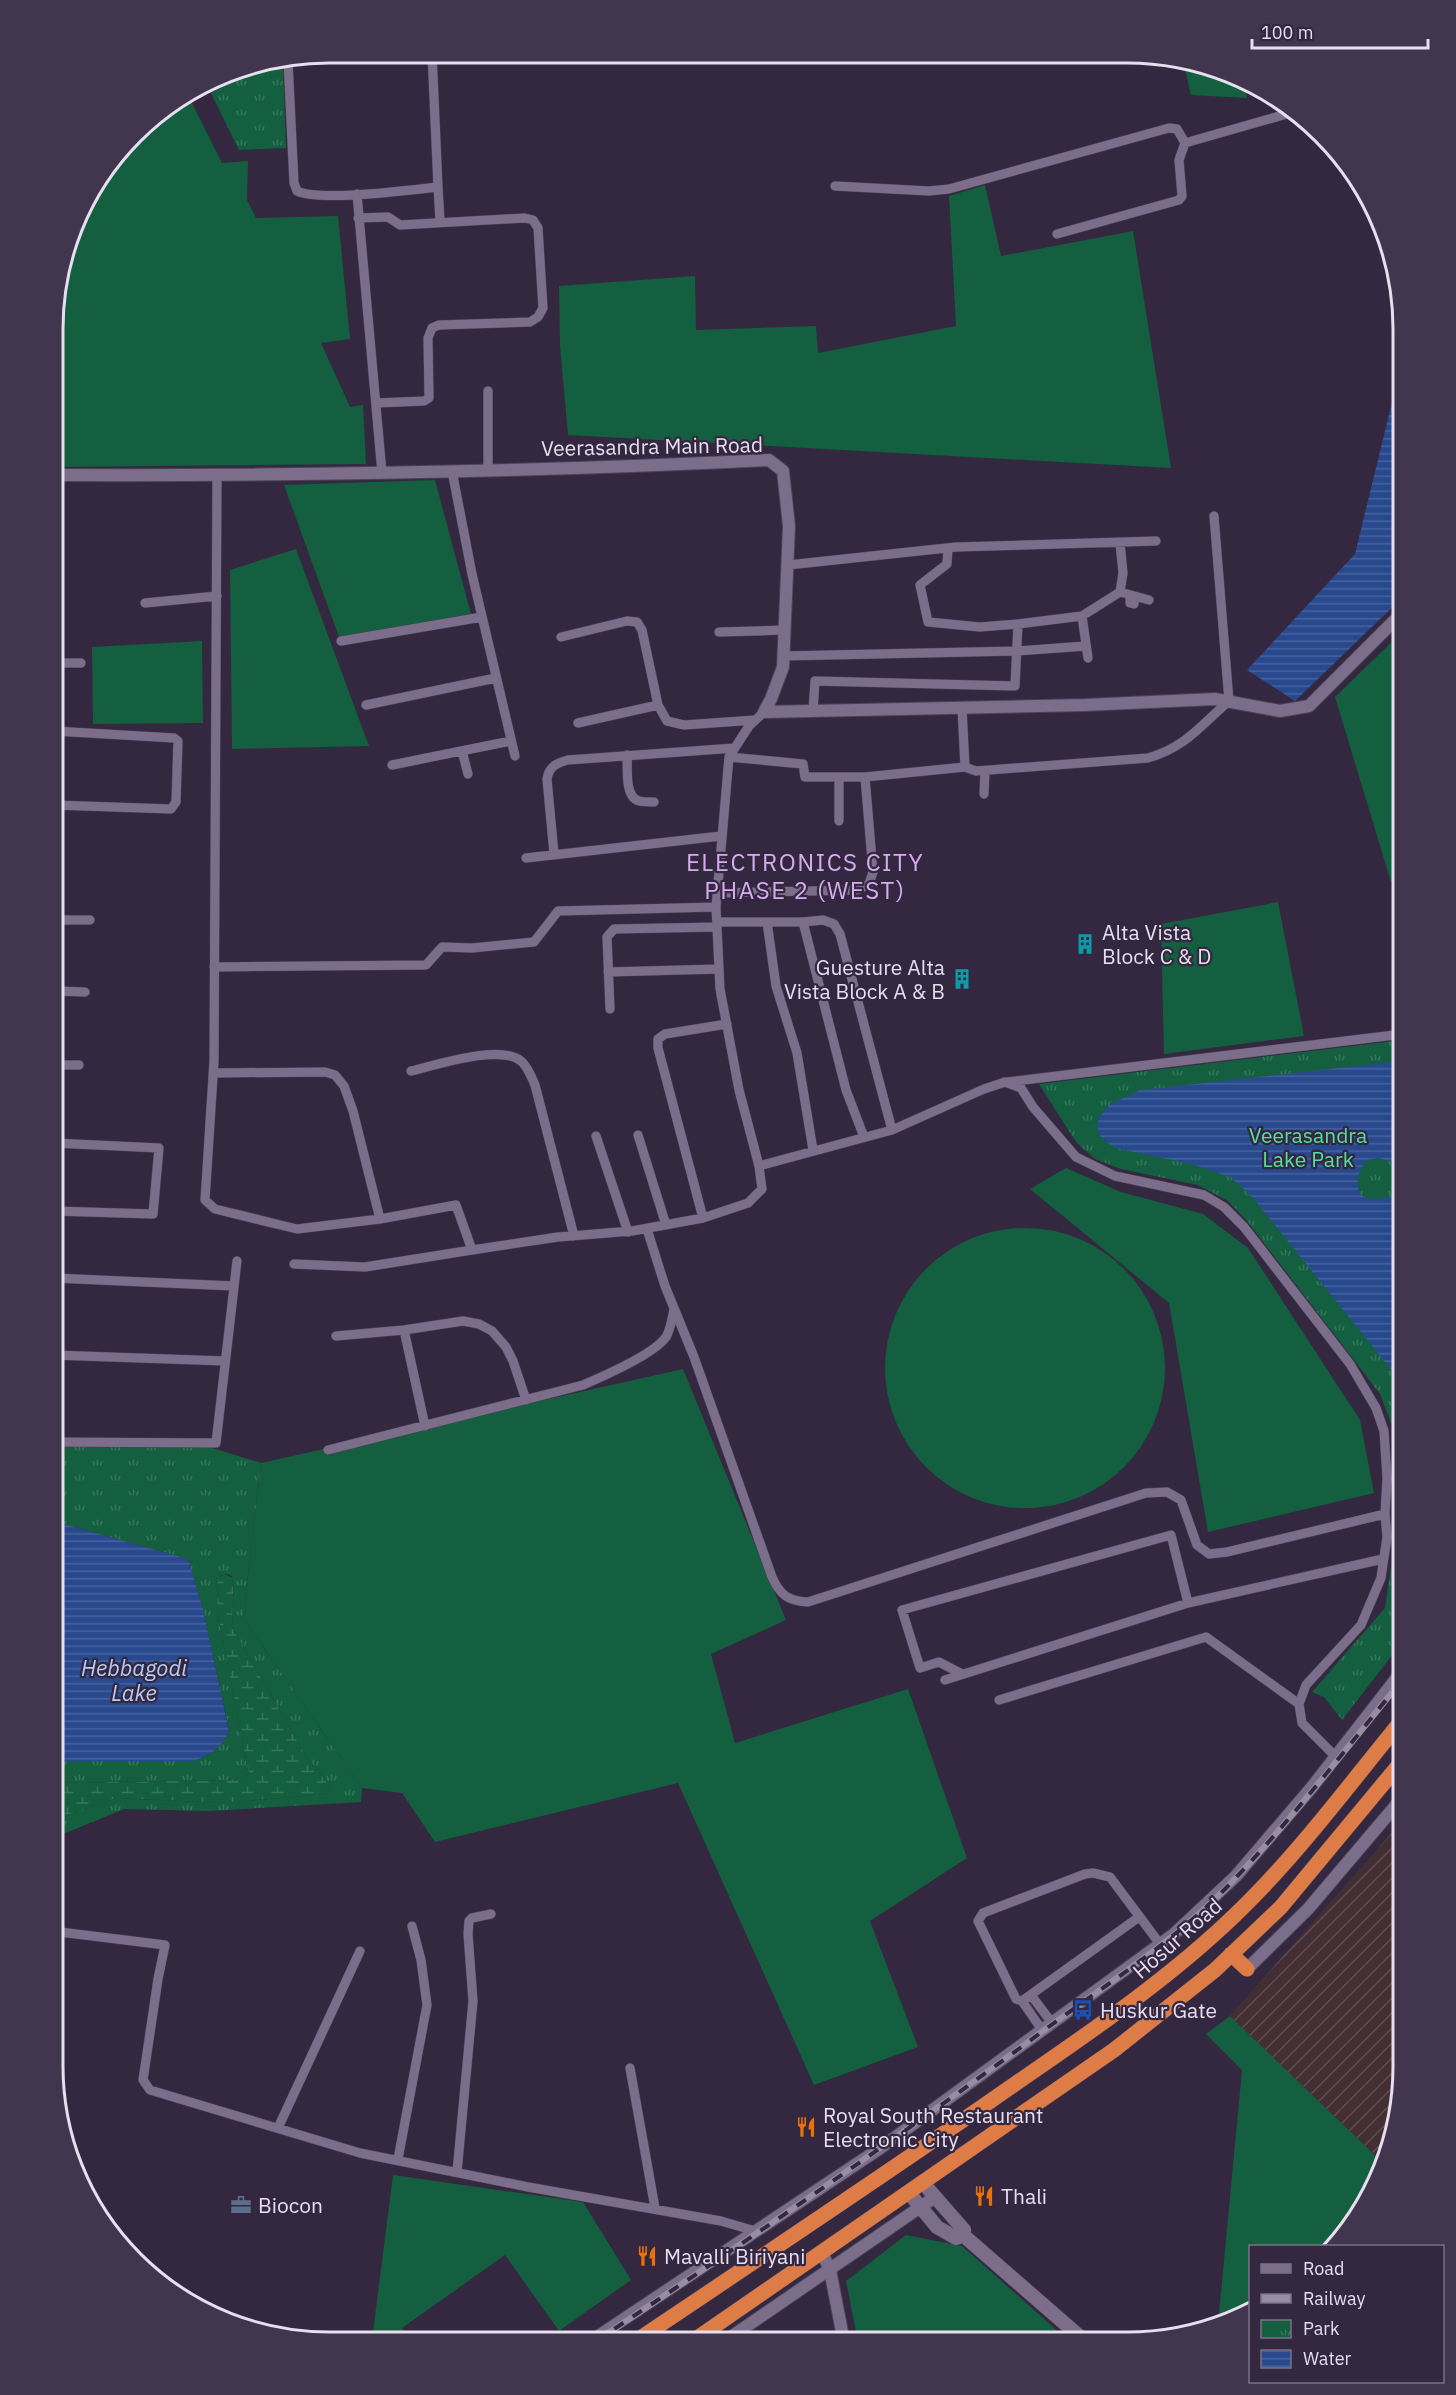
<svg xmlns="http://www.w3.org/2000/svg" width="1456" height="2395" font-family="'IBM Plex Sans',sans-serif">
	<defs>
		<pattern id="industrial-furrows" width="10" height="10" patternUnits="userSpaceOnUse" patternTransform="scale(1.5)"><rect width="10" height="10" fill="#432f33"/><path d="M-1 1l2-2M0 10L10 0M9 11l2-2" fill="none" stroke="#5e4d51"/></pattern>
		<pattern id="wetland-marsh" width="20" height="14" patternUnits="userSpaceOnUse" patternTransform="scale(1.5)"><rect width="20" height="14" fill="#135f40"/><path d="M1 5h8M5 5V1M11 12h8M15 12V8" fill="none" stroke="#35765c"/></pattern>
		<pattern id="park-tufts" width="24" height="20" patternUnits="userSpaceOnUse" patternTransform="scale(1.5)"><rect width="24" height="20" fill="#135f40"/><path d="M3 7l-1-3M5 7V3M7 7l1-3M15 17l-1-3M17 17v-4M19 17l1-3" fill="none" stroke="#35765c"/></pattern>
		<pattern id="water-rules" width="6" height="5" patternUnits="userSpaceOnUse" patternTransform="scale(1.5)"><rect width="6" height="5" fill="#28498d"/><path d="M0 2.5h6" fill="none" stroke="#47639d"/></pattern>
	</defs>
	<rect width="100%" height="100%" fill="#342740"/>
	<path fill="url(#industrial-furrows)" d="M1403 1820V2084L1384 2164 1230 2016Z"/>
	<path fill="#135f40" d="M1183 60 1233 74 1244 80 1247 98 1191 95Z
		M188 95 222 163 248 161 247 200 256 218 338 216 350 339 321 343 350 407 363 405 366 464 55 467V293L81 206 146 121Z
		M985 185 1001 256 1133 231 1171 468 568 435 560 346 559 286 695 276 696 330 816 326 818 353 956 326 949 196Z
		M435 480 471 614 339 637 284 485Z
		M296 549 369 746 232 749 230 570Z
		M1403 631V878L1391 882 1335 697Z
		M202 641 203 723 93 724 92 647Z
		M1278 902 1304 1036 1164 1054 1161 924Z
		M1066 1168 1121 1192 1203 1214 1248 1248 1360 1420 1374 1493 1208 1532 1169 1303 1030 1189Z
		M885 1368a140 140 0 1 1 280 0a140 140 0 1 1-280 0Z
		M683 1369 786 1620 711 1654 735 1743 908 1689 967 1858 870 1921 918 2047 814 2085 678 1783 435 1842 402 1793 362 1788 243 1618 261 1463Z
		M1230 2016 1384 2164 1383 2172 1347 2234 1334 2246H1250V2311L1232 2322 1218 2324 1242 2070 1206 2034Z
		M393 2175 583 2202 631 2280 559 2331 505 2255 402 2328 411 2341 372 2340Z
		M906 2235 962 2246 1070 2342H858L846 2281Z"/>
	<path fill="url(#wetland-marsh)" d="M224 1574 234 1578 232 1627 306 1756 326 1781 330 1794 222 1803 117 1798 53 1820V1783L230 1780 249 1775 217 1609 218 1578Z"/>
	<path fill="url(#park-tufts)" d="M283 62 286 148 239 150 211 93 262 66Z
		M1403 1040V1641L1342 1720 1324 1697 1312 1692 1385 1608 1395 1539 1393 1428 1380 1394 1247 1221 1228 1201 1198 1185 1121 1169 1095 1159 1076 1142 1039 1084Z
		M53 1446 212 1448 261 1463 243 1618 362 1788 361 1802 209 1811 124 1809 56 1837 53 1855V1820L117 1798 222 1803 330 1794 326 1781 306 1756 232 1627 234 1578 228 1574 221 1575 218 1578 217 1609 249 1775 230 1780 53 1783V1761H193C210 1756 222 1747 229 1730L203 1609 188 1559 53 1521Z"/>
	<path fill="url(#water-rules)" d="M1400 312 1403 329V597L1295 701 1247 670 1355 554 1394 394Z
		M1403 1061V1165L1378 1158 1367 1160C1358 1170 1354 1183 1361 1195 1374 1203 1391 1198 1403 1191V1393L1394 1373 1253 1198 1232 1178 1195 1165 1115 1148 1101 1138 1097 1127 1099 1117 1111 1104 1140 1090Z
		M53 1521 188 1559 203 1609 229 1731C222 1747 210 1756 193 1761H53Z"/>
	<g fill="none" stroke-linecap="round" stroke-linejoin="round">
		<g stroke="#4c4256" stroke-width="10">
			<path id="minor" d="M288 61 294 183 297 191C319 202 409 190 438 187L432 53
				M206 84 212 85 246 69
				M1185 143 1297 111
				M835 186 929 191 949 189 1169 128 1177 129 1185 143
				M438 187 440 221
				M357 194 382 473
				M358 218 388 217 400 225 525 218 533 220 538 228 543 308 538 317 530 322 439 325 432 328 428 338 429 398 424 401 376 403
				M1057 234 1179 200 1182 196 1179 160 1185 143
				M488 469V391
				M452 471 472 574 515 756
				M217 476 214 1061 205 1200 215 1209 297 1229 380 1219
				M948 548 947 564 920 585 928 622 980 627 1018 624
				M788 565 956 547 1156 541
				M1120 592 1149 600
				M1130 600H1134V604L1130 603Z
				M145 603 217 596
				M1082 616 1088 658
				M719 632 785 630
				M561 637 627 621 637 622 642 630 658 705 667 721 684 725 755 720
				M341 641 482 617
				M783 656 1017 651 1086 646
				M54 663H81
				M366 705 496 678
				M962 708 965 767 976 771 1148 758C1186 747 1200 726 1229 701L1214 516
				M813 711 815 681 1015 686 1018 624 1082 616 1120 592 1123 573 1120 543
				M578 723 658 705
				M462 751 468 774
				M627 755C628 767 624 797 639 801 643 802 650 802 654 802
				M729 757 803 764 805 777H865L965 767
				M392 765 511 741
				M839 777V821
				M984 794 985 771
				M54 805 171 809 176 802 178 741 174 738 54 731
				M554 854 547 779C549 766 557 763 568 760L735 748
				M526 858 721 836
				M717 893 857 890 869 884 873 872 865 777
				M54 920H90
				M717 922H803L823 920 834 924 840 934 892 1130
				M767 922 776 986 797 1053 813 1150
				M803 922 846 1090 864 1137
				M214 967 426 965 442 947 472 948 534 942 558 911 716 907
				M608 972 719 969
				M54 991 85 992
				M610 1009 607 937 614 929 717 927
				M54 1065H79
				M411 1071C436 1065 500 1044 521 1061 528 1067 531 1076 535 1085L574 1236
				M213 1073 325 1072 335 1075 344 1086 353 1111 380 1219 456 1205 472 1250 558 1237 632 1231 703 1218 748 1203 762 1189 759 1166 739 1090 720 989 716 907 729 757 749 726 764 712
				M1007 1082 1403 1034
				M638 1135 666 1225
				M596 1136 628 1232
				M759 1166 892 1130 984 1089 1005 1082 1021 1088 1033 1107 1076 1157 1115 1176 1204 1195 1224 1207 1244 1227 1350 1364 1376 1408 1384 1431 1387 1478 1385 1514 1387 1537 1381 1578 1361 1625 1306 1685 1299 1704 1302 1723 1336 1757
				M54 1211 153 1214 159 1148 54 1143
				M703 1218 658 1048V1039L665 1034 727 1024
				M647 1229 665 1286 694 1357 772 1577C780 1595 788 1601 808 1602L1146 1493 1167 1492 1181 1500 1197 1545 1209 1554 1227 1552 1385 1514
				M294 1264 365 1267 472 1250
				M54 1278 234 1286
				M404 1330 425 1426
				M336 1336 404 1330 463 1321 479 1324 492 1331 506 1347 513 1361 526 1400
				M53 1355 225 1361
				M53 1442 216 1443 237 1261
				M328 1450 583 1385C604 1376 654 1354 666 1337 671 1329 672 1318 674 1309
				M962 1674 939 1662 920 1668 902 1610 1171 1535 1188 1603
				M945 1680 1188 1603 1383 1559
				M999 1700 1206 1637 1299 1704
				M53 1900 57 1906 60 1932 165 1945 158 1979 143 2080 150 2090 360 2153 528 2187 721 2221 755 2231
				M1031 1995 1052 2023
				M1022 2001 1139 1917
				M1042 2030 1022 2001 1016 1999 978 1921 983 1913 1085 1874 1093 1873 1110 1877 1160 1944
				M630 2068 655 2208
				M278 2128 360 1951
				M398 2159 427 2005 421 1960 412 1926
				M457 2172 473 2001 468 1934 469 1921 472 1918 491 1914"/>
		</g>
		<g stroke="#4c4256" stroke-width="14">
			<path id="tertiary" d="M55 475C293 476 531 472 769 460L783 471 789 526 783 667 771 699 764 712
				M764 712 1085 705 1215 699 1280 711 1309 706 1403 612
				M1247 1969 1308 1909 1403 1797
				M822 2253 830 2270 844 2342
				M591 2341 879 2149 1174 1934 1236 1876 1312 1787 1403 1670
				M725 2341 935 2197"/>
		</g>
		<g stroke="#4c4256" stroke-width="15">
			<path id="secondary" d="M923 2183 964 2230 963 2235 1086 2342
				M909 2193 937 2227 956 2238 963 2235"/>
		</g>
		<g stroke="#4c4256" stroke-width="16">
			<path id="trunk" d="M1231 1954 1247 1969
				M636 2341C755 2261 874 2182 992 2100 1075 2042 1160 1987 1234 1916 1296 1857 1348 1786 1403 1719
				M693 2341 1114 2050 1215 1970 1281 1907 1403 1760"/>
		</g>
		<use href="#minor" stroke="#7c6e8b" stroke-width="9"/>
		<use href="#tertiary" stroke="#7c6e8b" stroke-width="12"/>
		<use href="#secondary" stroke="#7c6e8b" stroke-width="14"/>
		<use href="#trunk" stroke="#de7c47" stroke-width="15"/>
		<g stroke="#988ea2" stroke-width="6">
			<path id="rail" d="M596 2341C747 2241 897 2139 1043 2031 1104 1986 1172 1943 1226 1888 1289 1823 1345 1750 1403 1679"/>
		</g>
		<use href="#rail" stroke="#342740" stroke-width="4" stroke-dasharray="11" stroke-linecap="butt"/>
	</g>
	<defs>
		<g id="building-bare" transform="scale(1.62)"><path d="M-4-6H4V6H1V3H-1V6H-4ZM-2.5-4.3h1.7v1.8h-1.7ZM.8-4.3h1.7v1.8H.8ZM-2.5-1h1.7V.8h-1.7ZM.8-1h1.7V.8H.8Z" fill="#0f9aa8" stroke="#342740" stroke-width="2.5" paint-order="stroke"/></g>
		<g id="bus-bare" transform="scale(1.62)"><path d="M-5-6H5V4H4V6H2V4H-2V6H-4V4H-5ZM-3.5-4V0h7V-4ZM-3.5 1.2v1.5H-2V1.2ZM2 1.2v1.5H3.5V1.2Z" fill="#1a4fb4" stroke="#342740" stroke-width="2.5" paint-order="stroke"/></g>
		<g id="restaurant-bare" transform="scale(1.62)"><path d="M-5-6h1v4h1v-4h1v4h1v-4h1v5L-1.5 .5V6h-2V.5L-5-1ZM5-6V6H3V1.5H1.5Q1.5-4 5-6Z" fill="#e8710a" stroke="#342740" stroke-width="2.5" paint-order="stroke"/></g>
		<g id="office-bare" transform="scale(1.62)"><path d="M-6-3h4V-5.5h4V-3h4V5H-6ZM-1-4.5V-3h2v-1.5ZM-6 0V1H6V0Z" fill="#5c6f8a" stroke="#342740" stroke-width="2.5" paint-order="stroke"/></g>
	</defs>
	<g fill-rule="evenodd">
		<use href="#building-bare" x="1085" y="944"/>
		<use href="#building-bare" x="962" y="979"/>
		<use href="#bus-bare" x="1083" y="2010"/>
		<use href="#restaurant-bare" x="806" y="2127"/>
		<use href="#restaurant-bare" x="984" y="2196"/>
		<use href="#office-bare" x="241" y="2205"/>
		<use href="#restaurant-bare" x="647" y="2256"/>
	</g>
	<g text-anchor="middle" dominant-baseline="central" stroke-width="4.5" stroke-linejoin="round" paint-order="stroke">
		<g font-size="21" fill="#e6dfef" stroke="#342740">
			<text transform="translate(652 446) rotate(-1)">Veerasandra Main Road</text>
			<text transform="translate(1177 1938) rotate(-41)">Hosur Road</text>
		</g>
		<g font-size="21" fill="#e6dfef" stroke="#342740" text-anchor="start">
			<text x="1102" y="932">Alta Vista<tspan x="1102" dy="24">Block C &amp; D</tspan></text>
			<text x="945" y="967" text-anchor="end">Guesture Alta<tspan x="945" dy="24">Vista Block A &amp; B</tspan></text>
			<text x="1100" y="2010">Huskur Gate</text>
			<text x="823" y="2115">Royal South Restaurant<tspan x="823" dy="24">Electronic City</tspan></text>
			<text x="1001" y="2196">Thali</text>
			<text x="258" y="2205">Biocon</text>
			<text x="664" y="2256">Mavalli Biriyani</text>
		</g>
		<g font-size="21" fill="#56dfa1" stroke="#342740">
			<text x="1308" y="1135">Veerasandra<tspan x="1308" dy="24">Lake Park</tspan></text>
		</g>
		<g font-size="22" font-style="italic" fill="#b7ccf3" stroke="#342740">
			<text x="134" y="1667">Hebbagodi<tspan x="134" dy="25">Lake</tspan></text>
		</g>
		<g font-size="24" letter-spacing="1.5" fill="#d5adef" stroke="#342740">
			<text x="805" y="862">ELECTRONICS CITY<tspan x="805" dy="28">PHASE 2 (WEST)</tspan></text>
		</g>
	</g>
	<path d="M0 0H1456V2395H0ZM329 63H1127A266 266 0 0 1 1393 329V2066A266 266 0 0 1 1127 2332H329A266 266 0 0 1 63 2066V329A266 266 0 0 1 329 63Z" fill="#42364e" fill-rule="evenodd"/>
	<path fill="none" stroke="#e6dfef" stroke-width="3" d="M329 63H1127A266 266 0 0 1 1393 329V2066A266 266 0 0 1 1127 2332H329A266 266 0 0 1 63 2066V329A266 266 0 0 1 329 63Z"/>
	<rect x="1249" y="2245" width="195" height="138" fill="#342740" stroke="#7b7186" stroke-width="1.5"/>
	<rect x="1261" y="2264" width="30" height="9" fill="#7c6e8b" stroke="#7b7186" stroke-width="1.5"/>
	<text x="1303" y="2275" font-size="18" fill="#e6dfef">Road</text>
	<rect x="1261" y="2294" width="30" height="9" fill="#988ea2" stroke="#7b7186" stroke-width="1.5"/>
	<text x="1303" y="2305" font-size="18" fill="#e6dfef">Railway</text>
	<rect x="1261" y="2320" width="30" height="18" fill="url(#park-tufts)" stroke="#7b7186" stroke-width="1.5"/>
	<text x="1303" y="2335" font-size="18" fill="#e6dfef">Park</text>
	<rect x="1261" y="2350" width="30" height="18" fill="url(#water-rules)" stroke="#7b7186" stroke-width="1.5"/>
	<text x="1303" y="2365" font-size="18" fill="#e6dfef">Water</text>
	<path d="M1252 39v9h176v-9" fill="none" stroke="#e6dfef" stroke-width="3"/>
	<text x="1261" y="39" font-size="18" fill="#e6dfef" stroke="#342740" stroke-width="4.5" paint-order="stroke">100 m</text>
</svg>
